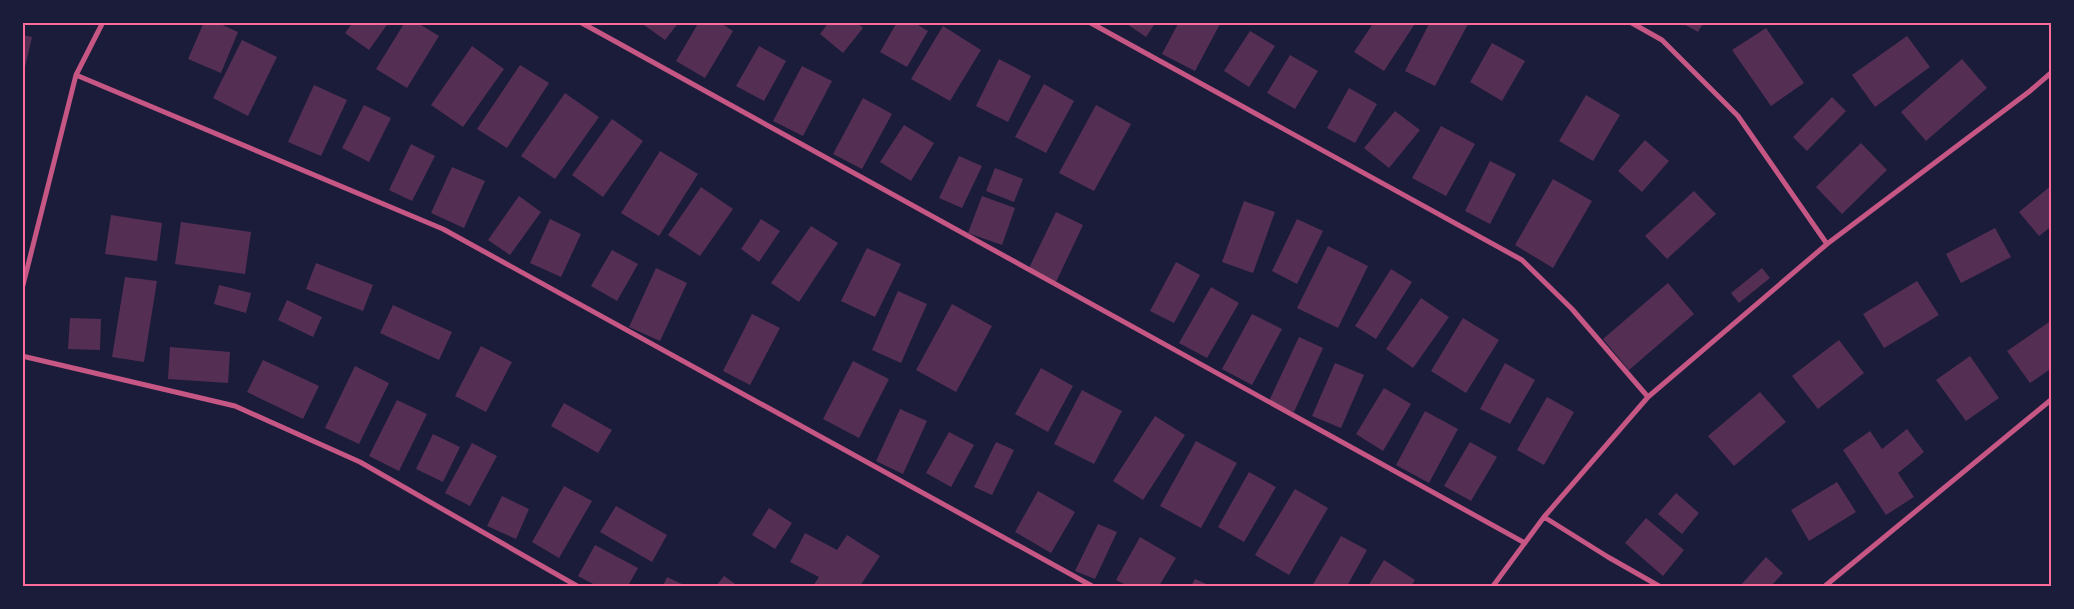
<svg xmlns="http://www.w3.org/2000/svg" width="2074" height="609" font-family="'Nunito Sans',sans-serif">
	<rect width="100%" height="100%" fill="#1b1b3a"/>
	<path fill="#542f53" d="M204 22H216L238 32 221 73 188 59Z
		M353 22H389L369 50 345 33Z
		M405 22H416L439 36 407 88 376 69Z
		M646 22H679L665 40 644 25Z
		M699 22H719L733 31 705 78 676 61Z
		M829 22H856L863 28 843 53 820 34Z
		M897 22H913L928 31 907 67 880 52Z
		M1124 22H1156L1146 37Z
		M1179 22H1221L1195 71 1162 54Z
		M1374 22H1416L1384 71 1354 52Z
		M1430 22 1468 24 1435 86 1405 71Z
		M1680 22H1704L1698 32Z
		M943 26 981 50 950 101 911 79Z
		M1766 28 1804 83 1771 106 1732 50Z
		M1250 31 1275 46 1249 87 1224 71Z
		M22 35 32 37 23 76H22Z
		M1907 36 1930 67 1875 107 1852 75Z
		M242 40 277 57 248 116 213 98Z
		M1492 43 1525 61 1502 101 1470 82Z
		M472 46 504 69 463 127 431 105Z
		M759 46 786 61 764 101 736 86Z
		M1290 55 1318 71 1295 109 1267 93Z
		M999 59 1031 76 1008 122 976 106Z
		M1962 59 1987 88 1926 141 1901 112Z
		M520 65 549 83 507 148 477 129Z
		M802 66 832 81 803 136 773 121Z
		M1044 84 1074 101 1046 153 1015 137Z
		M314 85 347 100 321 156 288 142Z
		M1349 88 1377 104 1355 143 1327 128Z
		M565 93 599 117 555 179 521 156Z
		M1586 95 1620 115 1593 161 1559 141Z
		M1832 97 1846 111 1807 151 1793 137Z
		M863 98 892 114 862 169 833 154Z
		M364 105 391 118 369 162 342 148Z
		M1096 105 1131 124 1094 191 1059 173Z
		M1395 111 1420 130 1389 168 1364 148Z
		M612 119 643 141 603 197 572 175Z
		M904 125 934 143 911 181 880 162Z
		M1441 126 1475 144 1446 196 1412 178Z
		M1645 140 1669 161 1642 192 1618 171Z
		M1861 143 1887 170 1842 214 1816 187Z
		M411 144 435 156 412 201 389 190Z
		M660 151 698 174 659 236 621 213Z
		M959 156 982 166 962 208 939 198Z
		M1490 161 1516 174 1490 224 1465 211Z
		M452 167 485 181 464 228 431 213Z
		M995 168 1023 179 1014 202 986 191Z
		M1553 179 1592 201 1553 268 1515 245Z
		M2052 185V226L2039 236 2019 212Z
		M701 187 733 209 700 256 668 235Z
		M1694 191 1716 214 1667 259 1645 236Z
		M519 196 541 212 510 255 488 240Z
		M982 196 1015 208 1002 245 968 233Z
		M1244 201 1275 212 1253 273 1222 262Z
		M1056 212 1083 225 1056 282 1029 268Z
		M111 215 162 223 157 261 105 254Z
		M550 219 581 234 561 277 530 263Z
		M761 219 780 231 759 262 741 249Z
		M1297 219 1323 231 1297 284 1272 271Z
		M181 222 251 232 245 274 175 264Z
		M811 226 838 243 799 302 771 283Z
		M1995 228 2011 257 1961 283 1946 254Z
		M1328 246 1368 266 1338 328 1297 308Z
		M867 248 901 264 875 317 841 301Z
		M612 250 638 264 617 301 591 286Z
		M1176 262 1200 275 1174 323 1150 311Z
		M316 263 373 285 363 311 306 289Z
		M656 268 687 283 660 341 629 327Z
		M1762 268 1770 278 1739 303 1731 293Z
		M1391 269 1412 282 1376 339 1355 326Z
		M125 277 157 281 144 362 112 357Z
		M1917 281 1939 315 1884 348 1863 314Z
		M1668 283 1694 314 1629 370 1603 339Z
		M219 285 251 293 246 313 214 304Z
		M1211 287 1239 303 1207 358 1179 343Z
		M898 291 927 304 901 363 872 350Z
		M1421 298 1449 317 1413 368 1386 349Z
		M287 300 322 317 313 337 278 320Z
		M952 304 992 326 956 392 916 370Z
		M393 305 452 332 439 360 380 333Z
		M752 314 780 328 750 385 723 371Z
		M1252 314 1282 329 1252 385 1222 369Z
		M70 318 101 319 100 350 68 349Z
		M1463 318 1499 340 1466 393 1431 371Z
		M2052 320V368L2030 383 2007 351Z
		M1299 337 1323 348 1294 412 1269 401Z
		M1839 340 1864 373 1818 409 1792 376Z
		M481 346 512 362 486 412 455 396Z
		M170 347 230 352 228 383 168 379Z
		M1970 356 1999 398 1966 421 1936 380Z
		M263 360 319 386 303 419 247 392Z
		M853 361 889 379 859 438 823 419Z
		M1335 363 1364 375 1341 428 1312 416Z
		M1505 363 1535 380 1510 424 1480 409Z
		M355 366 389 383 359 444 325 428Z
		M1041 368 1073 386 1048 432 1015 414Z
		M1384 388 1411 404 1383 451 1356 434Z
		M1082 390 1122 411 1094 464 1054 444Z
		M1760 392 1786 422 1734 466 1708 436Z
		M1547 397 1574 412 1544 465 1517 450Z
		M397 400 427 414 399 471 369 456Z
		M564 403 612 430 598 453 551 426Z
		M900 409 927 421 903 474 876 461Z
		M1425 411 1458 429 1429 483 1396 465Z
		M1155 416 1185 435 1143 500 1113 481Z
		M1907 429 1924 452 1898 473 1914 497 1886 515 1843 450 1870 431 1882 449Z
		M949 432 974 445 951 487 926 473Z
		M433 434 460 447 443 482 416 469Z
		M1196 441 1237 463 1201 528 1160 506Z
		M996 442 1014 450 992 495 974 487Z
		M1470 442 1497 457 1471 501 1444 486Z
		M472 443 497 456 470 506 445 493Z
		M1249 472 1276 487 1244 542 1218 527Z
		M1837 482 1856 512 1809 541 1791 510Z
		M564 486 592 501 559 558 532 542Z
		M1295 489 1328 508 1289 575 1255 555Z
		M1038 491 1075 512 1051 553 1015 532Z
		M1676 493 1699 513 1682 534 1658 514Z
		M502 496 529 509 516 539 487 526Z
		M616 506 667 535 652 562 600 532Z
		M769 508 792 523 775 549 752 535Z
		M1646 518 1684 550 1663 576 1625 543Z
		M1098 524 1117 532 1095 579 1075 571Z
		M805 533 837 550 847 535 880 556 860 586H813L819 577 790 562Z
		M1341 536 1367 550 1347 586H1312Z
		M1140 537 1176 558 1159 586H1128L1116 580Z
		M595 545 638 568 628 586H597L578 576Z
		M1766 557 1783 573 1771 586H1740Z
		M1384 560 1415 580 1411 586H1368Z
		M724 576 738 586H716Z
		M667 577 686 586H663Z
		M1195 579 1211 586H1191Z"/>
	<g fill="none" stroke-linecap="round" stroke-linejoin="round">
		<path stroke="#c65784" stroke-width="5" d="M580 22 1525 543
			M1089 22 1522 260 1572 309 1648 397
			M1630 22 1662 40 1738 116 1827 244
			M76 75 443 229 1092 586
			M22 289 76 75 103 22
			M22 356 235 406 360 462 577 586
			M1544 517 1608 557 1659 586
			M1493 586 1544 517 1648 397 1827 244 2030 91 2052 72
			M1825 586 2052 399"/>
	</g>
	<rect width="2074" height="609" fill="none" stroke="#1b1b3a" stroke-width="48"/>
	<rect x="24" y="24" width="2026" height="561" fill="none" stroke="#ff6b9d" stroke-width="2"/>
</svg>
